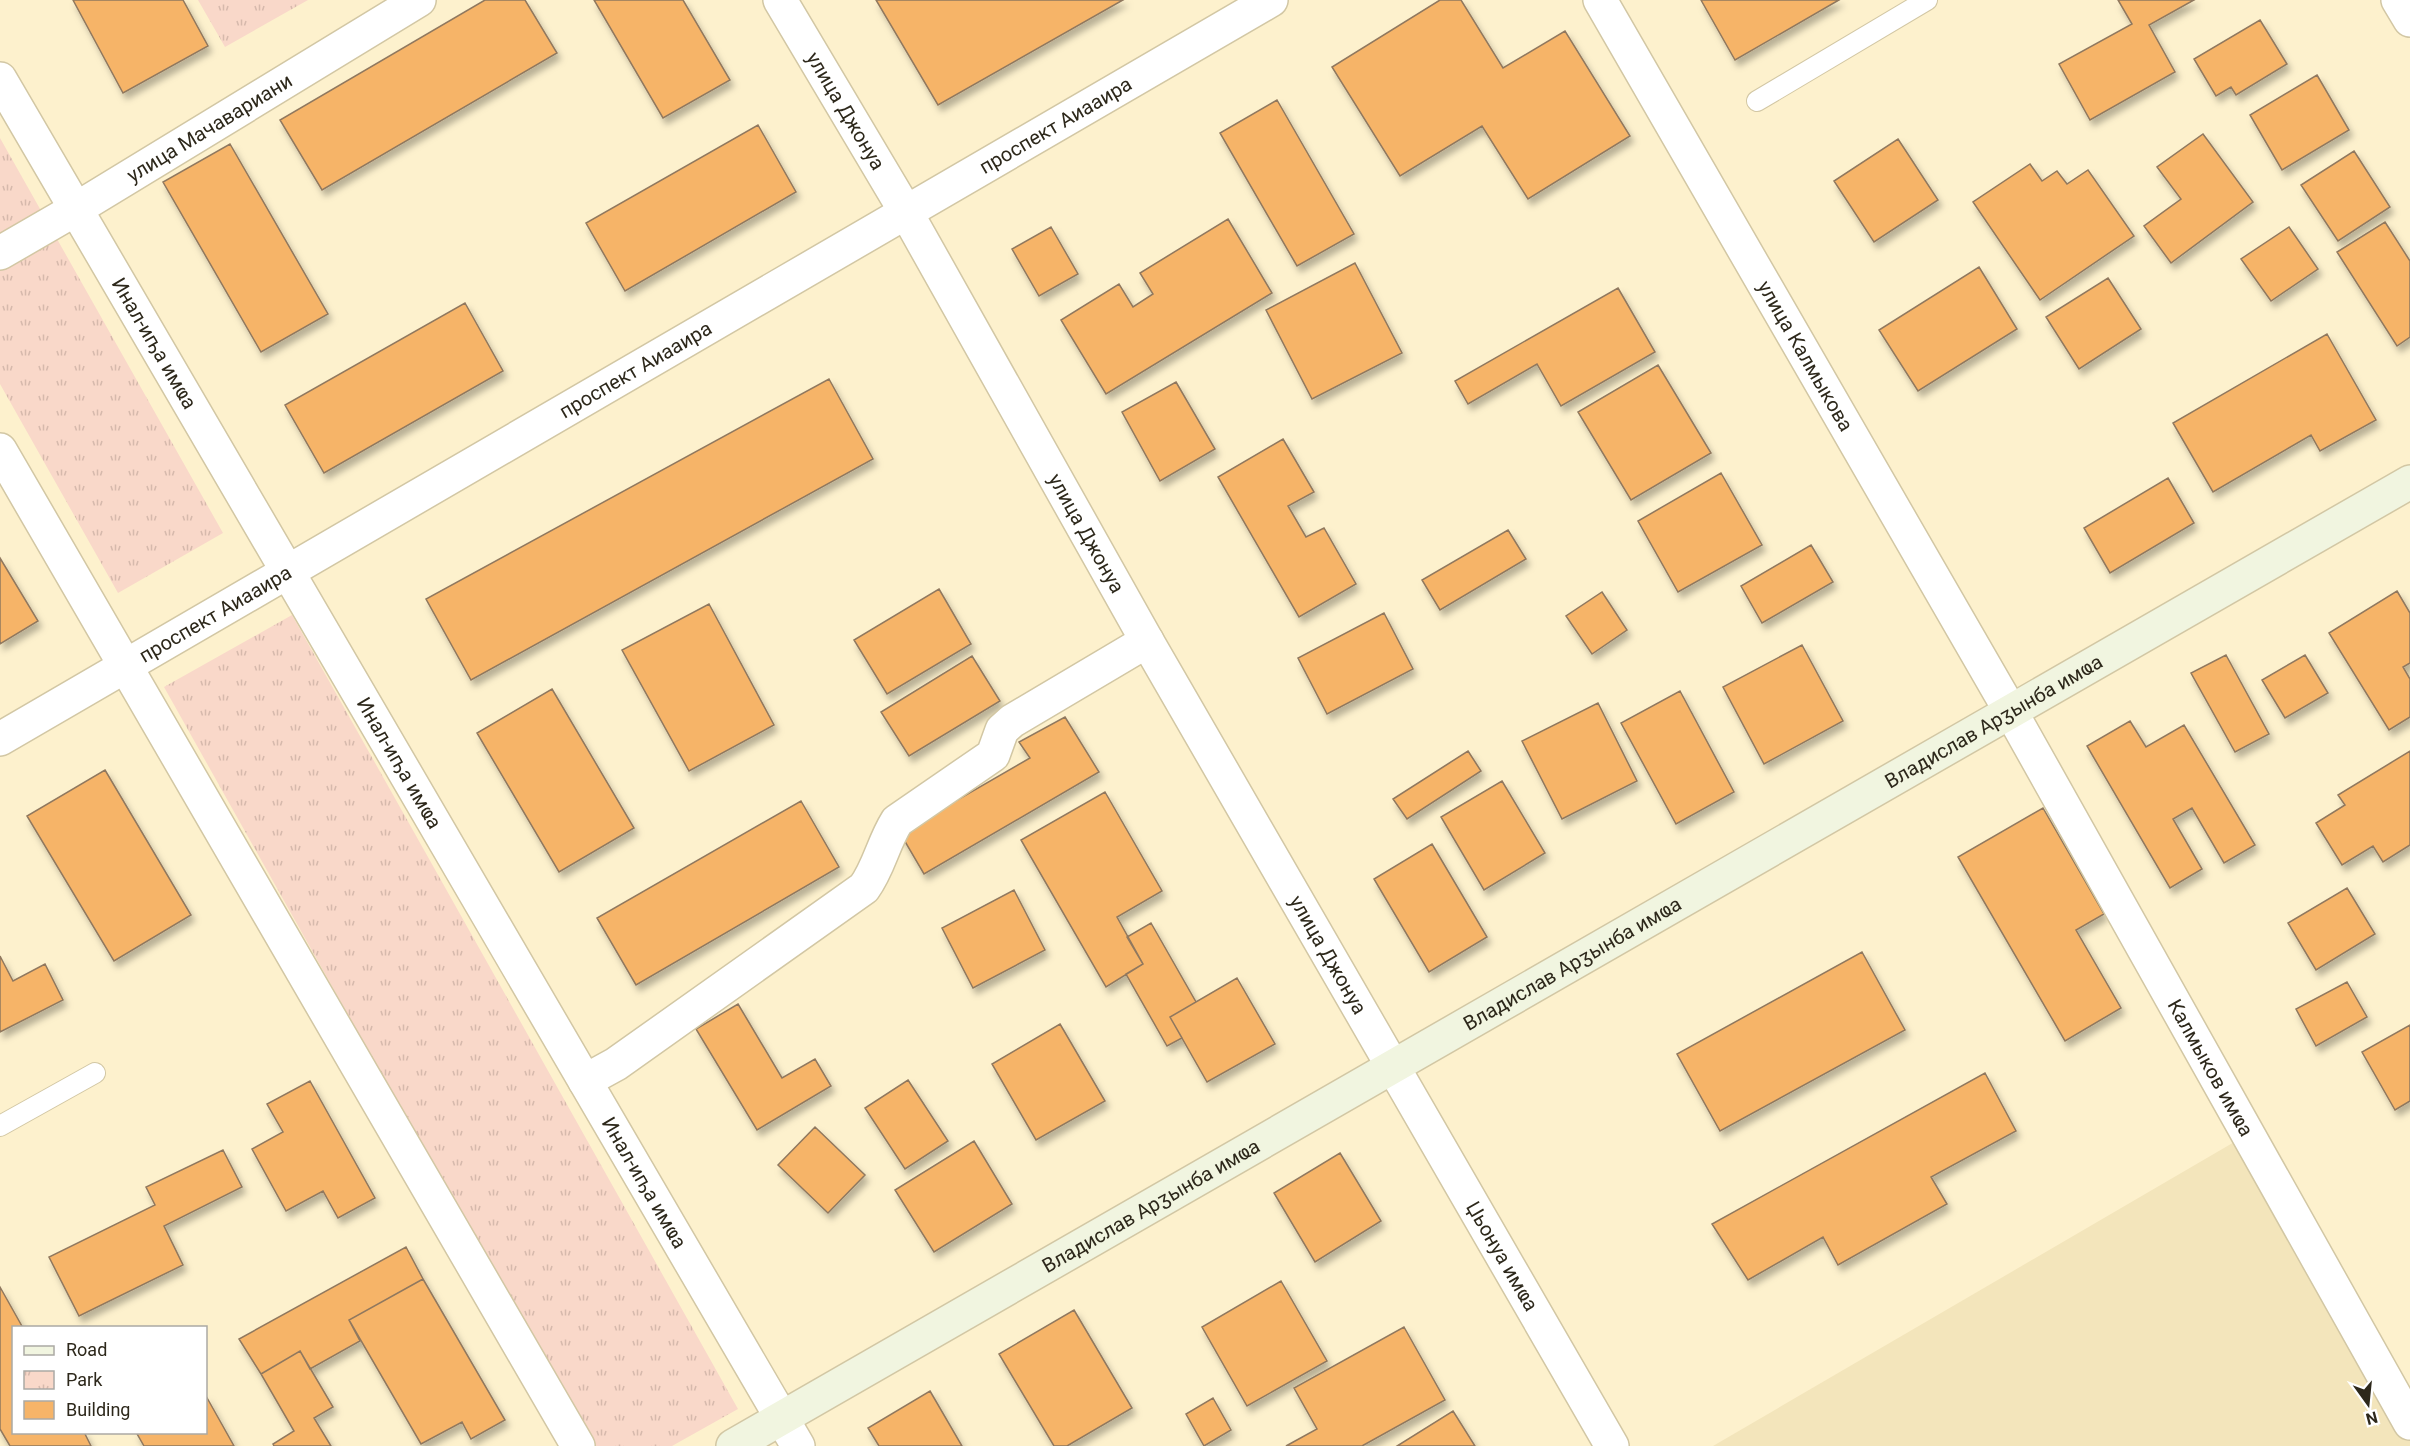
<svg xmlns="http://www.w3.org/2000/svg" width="2410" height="1446" font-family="Roboto,sans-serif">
	<defs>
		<pattern id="park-tufts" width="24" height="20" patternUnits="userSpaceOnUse" patternTransform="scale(1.5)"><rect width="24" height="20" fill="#f9d8c9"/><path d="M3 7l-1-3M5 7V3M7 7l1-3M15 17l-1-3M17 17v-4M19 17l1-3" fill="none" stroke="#d6b9ac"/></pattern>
		<filter id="shadow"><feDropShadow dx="3.5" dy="6" stdDeviation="3" flood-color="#0004"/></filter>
	</defs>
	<rect width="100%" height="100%" fill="#fdf1cd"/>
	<path fill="#f3e5bb" d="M2248 1134 2410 1423V1446H1713Z"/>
	<path fill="url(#park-tufts)" d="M198 0H308L225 47Z
		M0 138 223 533 118 593 0 384Z
		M292 615 738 1409 672 1446H590L164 687Z"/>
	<path fill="#f6b468" stroke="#90785e" stroke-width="1.5" filter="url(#shadow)" d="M73 0H183L208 46 123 93Z
		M485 0H525L557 53 322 190 280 120Z
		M594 0H683L730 80 663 118Z
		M876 0H1123L938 105Z
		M1440 0H1461L1503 68 1565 31 1630 136 1528 199 1482 126 1400 176 1332 67Z
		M1701 0H1839L1735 60Z
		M2118 0H2194L2149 25 2175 72 2090 120 2059 64 2132 24Z
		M2260 20 2287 64 2236 95 2231 87 2216 96 2194 59Z
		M2317 75 2349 130 2282 170 2250 115Z
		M1277 100 1354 234 1297 266 1220 133Z
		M758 125 796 192 625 291 586 223Z
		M2203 134 2253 202 2171 263 2144 226 2181 199 2157 167Z
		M1898 139 1938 200 1874 242 1834 181Z
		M230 144 328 314 261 352 163 182Z
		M2354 151 2390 207 2338 241 2301 185Z
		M2030 164 2042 181 2057 171 2067 184 2088 170 2134 236 2040 300 1973 202Z
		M1228 219 1272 293 1106 394 1061 320 1119 284 1133 307 1153 294 1140 273Z
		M2385 222 2410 261V337L2397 346 2337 252Z
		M1051 227 1078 274 1039 296 1012 249Z
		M2289 227 2318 269 2271 301 2241 259Z
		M1355 263 1402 353 1312 399 1266 310Z
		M1979 267 2017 329 1918 391 1879 330Z
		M2108 278 2141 329 2079 369 2046 317Z
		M1618 288 1655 352 1561 406 1537 364 1468 404 1455 381Z
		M465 303 503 371 324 473 285 405Z
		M2327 334 2376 420 2320 451 2311 435 2213 492 2173 423Z
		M1658 365 1711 453 1631 500 1578 412Z
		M829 379 873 459 471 680 426 599Z
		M1176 382 1215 449 1160 481 1122 412Z
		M1283 439 1314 492 1288 506 1306 537 1324 528 1356 584 1299 617 1218 477Z
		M1721 473 1762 545 1678 592 1638 521Z
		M2168 478 2194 523 2110 573 2084 528Z
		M1508 530 1526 559 1440 610 1422 580Z
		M1811 545 1833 582 1762 623 1741 586Z
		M0 558 38 621 0 644Z
		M939 589 971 644 887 694 854 640Z
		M2397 591 2410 613V663L2403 667 2410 679V717L2389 730 2329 633Z
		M1602 592 1627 630 1592 654 1566 616Z
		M709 604 774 725 689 771 622 650Z
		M1384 613 1413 669 1327 714 1298 658Z
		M1802 645 1843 721 1764 764 1723 687Z
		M2226 655 2269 734 2235 752 2191 673Z
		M2305 655 2328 693 2285 718 2262 680Z
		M972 656 1000 701 909 756 881 712Z
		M552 689 634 828 559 872 477 733Z
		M1680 691 1734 792 1676 824 1621 723Z
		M1598 703 1637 781 1562 819 1522 741Z
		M1065 717 1099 772 924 874 900 833 1030 758 1019 742Z
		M2130 721 2146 747 2184 725 2255 845 2224 863 2192 808 2173 819 2202 869 2170 888 2087 746Z
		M1468 751 1481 771 1407 819 1393 799Z
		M2410 751V845L2383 862 2373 846 2342 865 2316 823 2345 805 2338 795Z
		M105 770 191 915 114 961 27 816Z
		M1502 781 1545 853 1484 890 1441 817Z
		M1105 792 1162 891 1117 917 1143 964 1106 987 1021 840Z
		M801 801 839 867 636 985 597 918Z
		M2043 808 2104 914 2076 930 2121 1008 2065 1041 1958 857Z
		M1432 844 1487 937 1429 972 1374 879Z
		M2347 888 2375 934 2316 970 2288 923Z
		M1014 890 1045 950 973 988 942 928Z
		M1151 923 1196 1002 1170 1017 1182 1038 1167 1046 1126 974 1143 964 1127 937Z
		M1862 952 1905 1030 1720 1131 1677 1054Z
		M0 956 13 981 45 964 63 1000 0 1032Z
		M1237 978 1275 1044 1207 1082 1170 1017Z
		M2347 982 2367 1017 2316 1046 2296 1009Z
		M738 1004 782 1078 815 1059 831 1086 757 1130 696 1029Z
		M1060 1024 1105 1101 1036 1140 992 1064Z
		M2410 1025V1101L2395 1110 2362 1052Z
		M1985 1073 2016 1131 1931 1177 1947 1204 1838 1265 1823 1237 1748 1280 1712 1224Z
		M908 1080 948 1141 905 1169 865 1108Z
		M310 1081 375 1198 338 1218 323 1191 286 1211 252 1149 283 1132 267 1104Z
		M815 1127 865 1175 828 1213 778 1165Z
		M974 1141 1012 1204 934 1252 895 1190Z
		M223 1150 242 1187 164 1226 183 1265 79 1316 49 1257 155 1205 146 1187Z
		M1340 1153 1381 1221 1315 1262 1274 1193Z
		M406 1247 423 1279 349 1320 360 1341 310 1369 300 1351 261 1374 239 1339Z
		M423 1279 505 1420 471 1439 462 1422 421 1444 349 1320Z
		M1281 1281 1327 1361 1247 1406 1202 1327Z
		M0 1287 23 1328H14V1432H84L91 1446H10L0 1429Z
		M1074 1310 1132 1408 1067 1446H1054L999 1354Z
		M1404 1327 1445 1400 1362 1446H1286L1317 1429 1294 1388Z
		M300 1351 333 1407 314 1418 331 1446H274L273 1444 294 1431 261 1374Z
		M930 1391 962 1446H879L868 1428Z
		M206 1396 234 1446H144L136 1432H206Z
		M1213 1398 1231 1430 1204 1446 1186 1414Z
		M1453 1411 1475 1446H1397Z"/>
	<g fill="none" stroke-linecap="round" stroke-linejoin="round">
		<g stroke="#d2c7a4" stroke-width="22">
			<path id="service" d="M1757 101 1927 0
				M0 1126 95 1073"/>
		</g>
		<g stroke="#d2c7a4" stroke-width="36">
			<g id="minor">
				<path id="s1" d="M780 0 906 212 1147 641 1612 1446"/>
				<path id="s2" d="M1600 0 2011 712 2410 1423"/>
				<path d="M2398 0 2410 20"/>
				<path id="s3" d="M0 79 798 1446"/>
				<path id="s4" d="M0 253 76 209 419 0"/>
				<path d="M0 450 578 1446"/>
				<path id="s5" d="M0 739 1271 0"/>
				<path d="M585 1081 616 1064 864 888C879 868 883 843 897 821L993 755 1002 730 1012 721 1147 641"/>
			</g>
		</g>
		<g stroke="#d2c7a4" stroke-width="36">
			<g id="secondary">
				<path id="s6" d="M733 1446 2410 482"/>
			</g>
		</g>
		<use href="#service" stroke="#fff" stroke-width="20"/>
		<use href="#minor" stroke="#fff" stroke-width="33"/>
		<use href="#secondary" stroke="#f1f5e0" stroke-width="33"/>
	</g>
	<g text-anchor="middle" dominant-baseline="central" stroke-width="4.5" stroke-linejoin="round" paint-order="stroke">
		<g font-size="20" fill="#2d281b" stroke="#fff">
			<text stroke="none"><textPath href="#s1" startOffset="129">улица Джонуа</textPath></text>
			<text stroke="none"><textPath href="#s5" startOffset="1221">проспект Аиааира</textPath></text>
			<text stroke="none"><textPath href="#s4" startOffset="244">улица Мачавариани</textPath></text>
			<text stroke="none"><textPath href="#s3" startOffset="306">Инал-иҧа имҩа</textPath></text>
			<text stroke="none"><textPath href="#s2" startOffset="411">улица Калмыкова</textPath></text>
			<text stroke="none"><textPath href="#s5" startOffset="735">проспект Аиааира</textPath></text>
			<text stroke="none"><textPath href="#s1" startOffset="615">улица Джонуа</textPath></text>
			<text stroke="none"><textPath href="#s5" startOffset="249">проспект Аиааира</textPath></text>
			<text stroke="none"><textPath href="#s6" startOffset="1454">Владислав Арӡынба имҩа</textPath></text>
			<text stroke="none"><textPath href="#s3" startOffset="792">Инал-иҧа имҩа</textPath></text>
			<text stroke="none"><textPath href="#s1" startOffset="1101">улица Джонуа</textPath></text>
			<text stroke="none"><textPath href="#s6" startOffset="968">Владислав Арӡынба имҩа</textPath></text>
			<text stroke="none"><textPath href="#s2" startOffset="1230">Калмыков имҩа</textPath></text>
			<text stroke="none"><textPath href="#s3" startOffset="1278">Инал-иҧа имҩа</textPath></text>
			<text stroke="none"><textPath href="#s6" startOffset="482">Владислав Арӡынба имҩа</textPath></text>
			<text stroke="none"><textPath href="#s1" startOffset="1449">Џьонуа имҩа</textPath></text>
		</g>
	</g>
	<rect x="12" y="1326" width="195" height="108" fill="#ffffff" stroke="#aba9a4" stroke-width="1.5"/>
	<rect x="24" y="1346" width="30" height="9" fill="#f1f5e0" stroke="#aba9a4" stroke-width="1.5"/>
	<text x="66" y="1356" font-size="18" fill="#2d281b">Road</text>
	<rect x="24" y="1371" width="30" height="18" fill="url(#park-tufts)" stroke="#aba9a4" stroke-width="1.5"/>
	<text x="66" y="1386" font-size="18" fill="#2d281b">Park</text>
	<rect x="24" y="1401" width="30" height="18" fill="#f6b468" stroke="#aba9a4" stroke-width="1.5"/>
	<text x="66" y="1416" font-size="18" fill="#2d281b">Building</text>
	<g transform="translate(2368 1404) rotate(165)" stroke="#ffffff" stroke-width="4.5" paint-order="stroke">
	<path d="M0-4.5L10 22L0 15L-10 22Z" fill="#2d281b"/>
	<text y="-9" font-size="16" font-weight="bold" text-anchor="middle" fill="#2d281b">N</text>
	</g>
</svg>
